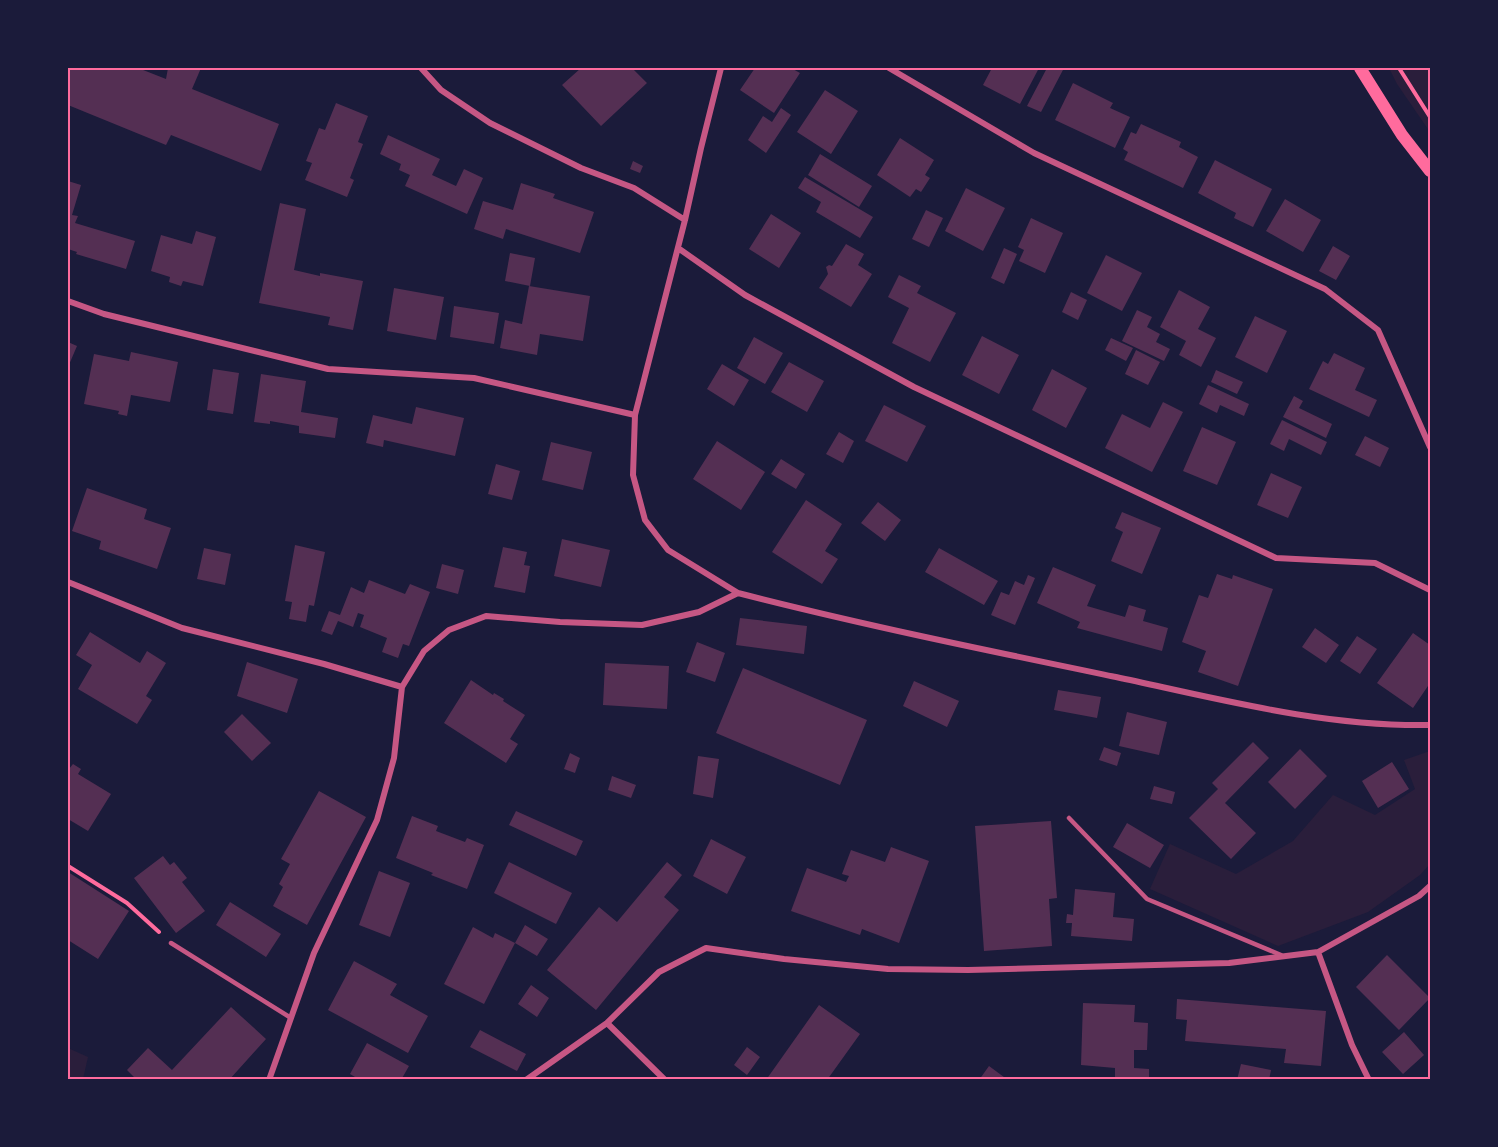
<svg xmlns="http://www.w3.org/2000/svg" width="1498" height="1147" font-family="'DejaVu Sans',sans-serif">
	<rect width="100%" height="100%" fill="#1b1b3a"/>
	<path fill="#2a1e3b" d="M1389 68H1430V132L1397 84Z
		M1430 751V864L1420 875 1368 912 1278 946 1150 889 1170 844 1236 874 1293 841 1333 795 1375 815 1415 789 1404 760Z
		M68 1048 88 1057 83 1079H68Z"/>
	<path fill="#542f53" d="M68 68H138L166 79 168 68H201L192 89 279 124 261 171 171 135 166 145 68 105Z
		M581 68H632L647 83 601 126 562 85Z
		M755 68H791L800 73 774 113 740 90Z
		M992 68H1039L1020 104 983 85Z
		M1047 68H1064L1041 112 1027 106Z
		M1073 83 1113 103 1110 108 1130 117 1115 148 1055 120Z
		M825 90 858 111 831 154 797 132Z
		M336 103 368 116 358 142 363 144 350 178 354 180 347 197 305 180 312 163 306 161 319 128 325 130Z
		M781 108 791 115 766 153 748 140 763 116 772 122Z
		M1141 124 1181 142 1179 147 1198 157 1183 188 1124 160 1128 152 1123 149 1131 132 1136 134Z
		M388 135 440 159 432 175 456 186 464 169 483 178 467 214 405 186 410 175 399 170 401 164 380 154Z
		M900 138 934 160 925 175 930 178 921 192 916 189 910 197 877 175Z
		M820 154 872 186 859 207 808 175Z
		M1215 160 1272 189 1253 227 1234 218 1236 213 1198 193Z
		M633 161 643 166 640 173 630 169Z
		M805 177 873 217 860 238 816 212 821 202 798 188Z
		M68 181 81 185 72 215 78 216 75 223 135 241 126 269 76 254 77 252 68 249Z
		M521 183 555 194 553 198 594 212 580 253 506 229 503 239 474 229 483 201 513 210Z
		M966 188 1005 208 983 251 945 231Z
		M1285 199 1321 220 1303 252 1266 231Z
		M280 203 306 209 294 270 320 276V273L363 281 353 330 328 325 330 317 259 303Z
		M926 210 943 218 929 247 912 239Z
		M771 214 801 233 779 268 749 249Z
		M1031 218 1063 233 1045 273 1019 261 1024 250 1018 247Z
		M196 231 216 237 203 286 183 281 181 286 169 282 170 277 151 271 161 235 192 244Z
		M846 244 864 254 858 265 872 274 851 307 819 288 828 274 826 267 829 265 832 266Z
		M1333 246 1350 256 1336 280 1319 271Z
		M1004 248 1017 254 1004 284 991 278Z
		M510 253 535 258 530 286 505 281Z
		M1106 255 1142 273 1122 311 1087 293Z
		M899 275 921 286 917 293 956 313 930 362 892 343 909 308 888 297Z
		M529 286 590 296 583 341 540 334 537 355 500 348 505 320 522 324Z
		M394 288 444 297 436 340 387 331Z
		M1179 290 1210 307 1198 329 1216 338 1201 367 1179 355 1186 341 1160 327Z
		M1071 292 1087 300 1078 320 1062 312Z
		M454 306 499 313 494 344 450 337Z
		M1137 310 1152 317 1147 327 1160 334 1156 342 1170 349 1164 361 1122 341Z
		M1255 316 1287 331 1267 373 1235 357Z
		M982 336 1019 355 999 394 962 375Z
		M754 337 783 353 765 384 737 368Z
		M1111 338 1133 348 1126 361 1105 350Z
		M68 342 77 346 68 367Z
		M1136 350 1160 362 1148 385 1125 374Z
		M131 352 178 362 170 402 131 395 127 416 118 414 119 411 84 404 94 354 129 361Z
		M1334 353 1365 368 1355 390 1377 400 1369 417 1309 389 1323 361 1328 364Z
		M789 362 824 381 807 412 771 392Z
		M722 364 749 380 734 406 707 389Z
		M213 369 239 373 233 414 207 410Z
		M1052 369 1087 388 1066 428 1032 410Z
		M1216 370 1243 382 1237 394 1211 382Z
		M261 374 306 381 301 412 338 418 335 438 299 433V426L270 421V424L254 422Z
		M1208 385 1249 404 1244 416 1220 405 1217 413 1199 404Z
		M1294 396 1303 401 1299 408 1332 424 1326 438 1283 417Z
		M1163 402 1183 412 1152 472 1105 448 1122 414 1150 428Z
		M884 405 926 426 907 462 865 441Z
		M416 407 464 418 455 456 384 440 383 447 366 443 373 415 412 424Z
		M1282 420 1327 442 1321 455 1289 439 1284 451 1270 444Z
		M1202 427 1236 442 1217 485 1183 471Z
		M839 432 854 441 843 463 826 454Z
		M1365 436 1389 448 1380 467 1355 455Z
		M717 441 765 472 741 510 693 479Z
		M551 442 592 452 583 490 542 480Z
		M781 459 805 474 796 489 771 474Z
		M496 464 520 471 512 500 488 494Z
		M1271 473 1302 487 1288 518 1257 505Z
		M87 488 147 509 144 519 171 528 157 569 99 549 101 541 72 531Z
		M806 500 842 524 825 551 838 559 822 584 772 552Z
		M878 502 901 520 885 541 861 523Z
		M1122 512 1161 528 1142 574 1111 561 1123 532 1115 528Z
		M562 539 610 550 601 587 554 576Z
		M295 545 325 552 314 606 309 605 306 622 289 619 292 602 285 601Z
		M503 547 527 552 524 565 530 566 525 593 494 587Z
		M204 548 231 554 225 585 197 579Z
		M939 548 998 581 984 605 925 572Z
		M442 564 464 570 458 594 436 588Z
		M1053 567 1096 585 1087 606 1125 617 1129 605 1146 610 1143 621 1168 628 1162 651 1077 628 1080 622 1037 603Z
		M1217 574 1232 579 1233 575 1273 589 1238 686 1198 672 1206 651 1182 642 1199 595 1208 598Z
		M1028 575 1035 578 1015 625 991 615 1001 592 1009 595 1015 581 1024 585Z
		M369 580 405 594 410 584 430 592 409 646 403 644 398 658 382 652 387 638 360 627 364 615 358 613 353 627 338 621 332 635 321 631 329 611 340 615 351 587 364 593Z
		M740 618 807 626 804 654 736 645Z
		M1315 628 1339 645 1326 663 1302 647Z
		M90 632 140 663 147 651 166 663 146 696 152 700 137 724 78 689 92 665 76 655Z
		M1413 633 1430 645V683L1413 708 1377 683Z
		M1357 636 1377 649 1360 674 1340 661Z
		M697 642 725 653 715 682 686 672Z
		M247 662 298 679 287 713 237 696Z
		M605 663 669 666 667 709 603 705Z
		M743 668 867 720 840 785 716 733Z
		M471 680 493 695 494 693 504 699 503 701 525 715 510 739 518 744 506 763 444 723Z
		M914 681 959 701 947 727 903 706Z
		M1058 690 1101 697 1097 718 1054 710Z
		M1127 712 1167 722 1159 755 1119 746Z
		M242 714 271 743 252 761 224 732Z
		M1253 742 1269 758 1225 803 1256 833 1231 859 1189 818 1218 789 1212 783Z
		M1104 747 1121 753 1117 766 1099 760Z
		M1300 749 1327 776 1295 809 1268 782Z
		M570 753 580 758 575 773 564 769Z
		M698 756 719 759 713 798 693 794Z
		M1392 762 1409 789 1378 808 1362 781Z
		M73 764 81 769 78 774 111 794 88 831 68 819V768L69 769Z
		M612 776 636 785 631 798 608 790Z
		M1154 786 1175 792 1172 804 1150 799Z
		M319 791 366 817 307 925 273 906 283 887 279 884 290 864 281 859Z
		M516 811 583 841 576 856 509 825Z
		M412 816 438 826 436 831 465 842 467 838 484 845 467 889 431 875 433 873 396 858Z
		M1051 821 1057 898 1049 899 1052 946 984 951 975 826Z
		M1127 823 1164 845 1150 868 1113 847Z
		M711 839 746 857 727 894 693 876Z
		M891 847 929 861 899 943 862 929 860 935 791 911 807 868 846 882 849 876 842 874 851 850 885 862Z
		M163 856 170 865 174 862 187 878 182 882 205 911 176 933 134 878Z
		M509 862 572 893 556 924 494 893Z
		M667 862 682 875 664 897 679 910 596 1010 547 970 599 907 617 922Z
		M379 871 410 883 390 937 359 925Z
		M68 872 129 911 98 959 68 940Z
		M1075 889 1115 893 1113 917 1134 919 1132 941 1071 936 1072 923H1066L1067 914 1073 915Z
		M230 902 281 934 266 957 216 925Z
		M525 925 548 939 537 956 515 943Z
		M473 927 493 938 495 933 515 943 484 1004 444 984Z
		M1387 955 1430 998 1399 1030 1356 987Z
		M354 961 397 984 390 995 428 1016 408 1053 328 1010Z
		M531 985 549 998 537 1017 518 1004Z
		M1177 999 1326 1011 1321 1066 1284 1063 1286 1049 1185 1041 1187 1020 1176 1019Z
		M1083 1003 1135 1005 1134 1022 1148 1023 1147 1050H1134V1068L1149 1069V1080H1115V1068L1081 1065Z
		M819 1005 860 1034 827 1080H766Z
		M231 1007 266 1039 229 1080H137L127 1070 148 1048 172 1070Z
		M480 1030 526 1054 517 1071 470 1047Z
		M1404 1032 1424 1055 1403 1074 1382 1052Z
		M367 1043 409 1066 401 1080H360L350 1074Z
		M747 1047 760 1057 747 1075 734 1065Z
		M1241 1064 1271 1070 1269 1080H1237Z
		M989 1066 1008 1080H979Z"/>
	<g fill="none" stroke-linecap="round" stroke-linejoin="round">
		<path stroke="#ff6b9d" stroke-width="4" d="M1399 68 1430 117
			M68 866 127 903 159 932"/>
		<path stroke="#c65784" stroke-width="4.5" d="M1069 818 1147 899 1281 955
			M171 943 291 1018"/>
		<path stroke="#c65784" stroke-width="6" d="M421 68 441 90 490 123 581 168 634 188 685 220
			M721 68 701 148 685 220 635 415 633 475 645 520 668 550 738 593
			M889 68 1034 153 1325 289 1378 330 1430 447
			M678 248 745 295 914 387 1276 558 1375 563 1430 590
			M68 301 104 314 328 369 474 378 635 415
			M68 582 182 628 324 664 402 687 394 758 377 820 314 953 269 1080
			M402 687 424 651 449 630 486 616 560 622 642 625 699 612 738 593C863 625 990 651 1116 677 1219 699 1324 727 1430 725
			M1318 952 1352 1045 1369 1080
			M607 1023 665 1080
			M526 1080 607 1023 659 972 706 948 784 959 888 969 968 970 1229 963 1318 952 1419 896 1430 886"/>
		<path stroke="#ff6b9d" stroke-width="12" d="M1360 68 1402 135 1430 171"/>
	</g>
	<rect width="1498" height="1147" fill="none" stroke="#1b1b3a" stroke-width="138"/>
	<rect x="69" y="69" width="1360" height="1009" fill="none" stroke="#ff6b9d" stroke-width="2"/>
</svg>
